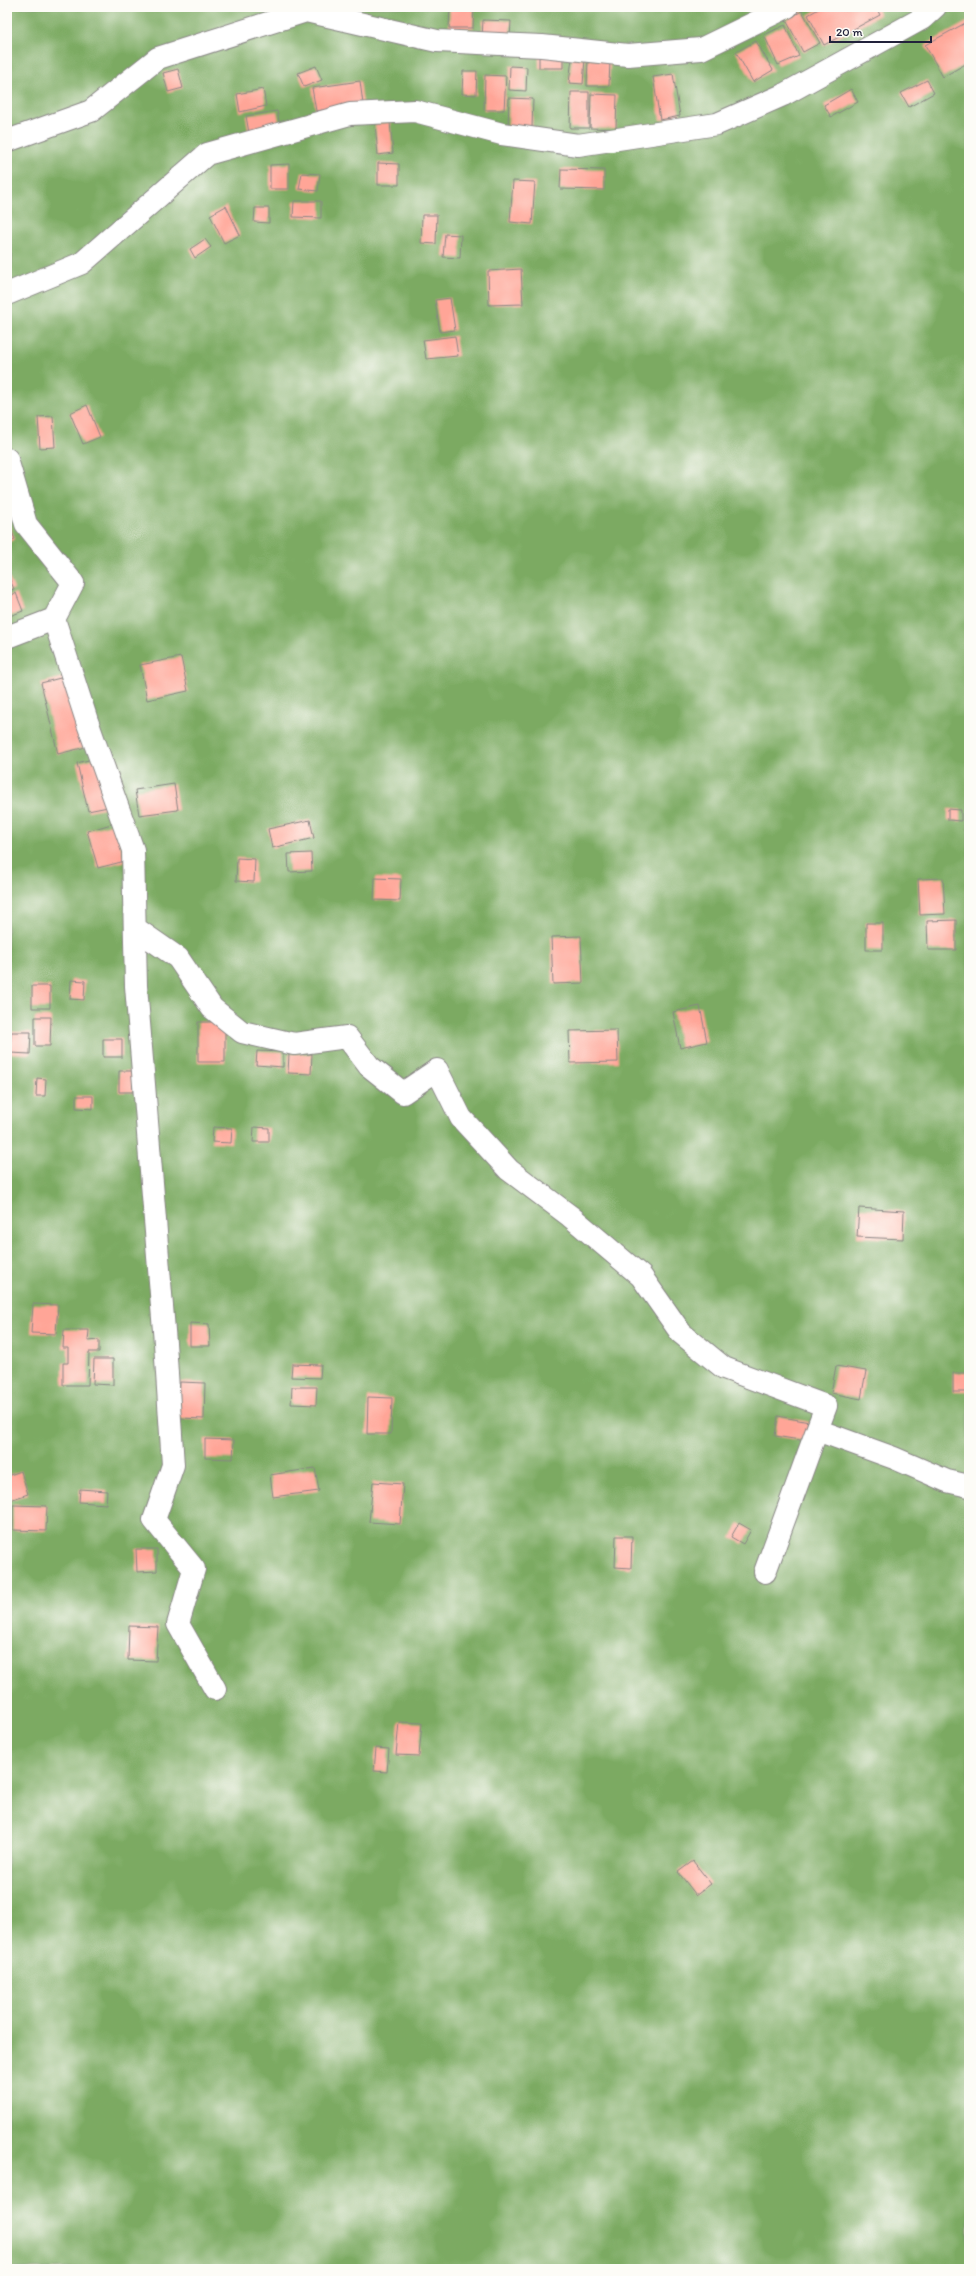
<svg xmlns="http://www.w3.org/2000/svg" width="976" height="2276" font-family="Itim,sans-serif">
	<rect width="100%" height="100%" fill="#fdfcf7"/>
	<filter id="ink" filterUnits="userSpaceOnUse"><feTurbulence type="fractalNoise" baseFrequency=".025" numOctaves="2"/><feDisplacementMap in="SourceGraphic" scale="8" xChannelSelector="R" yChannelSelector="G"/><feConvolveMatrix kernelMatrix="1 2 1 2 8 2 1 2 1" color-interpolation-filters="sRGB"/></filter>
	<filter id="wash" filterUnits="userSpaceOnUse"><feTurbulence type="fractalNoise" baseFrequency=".012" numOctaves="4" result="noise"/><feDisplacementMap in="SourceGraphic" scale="16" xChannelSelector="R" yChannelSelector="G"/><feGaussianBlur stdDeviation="0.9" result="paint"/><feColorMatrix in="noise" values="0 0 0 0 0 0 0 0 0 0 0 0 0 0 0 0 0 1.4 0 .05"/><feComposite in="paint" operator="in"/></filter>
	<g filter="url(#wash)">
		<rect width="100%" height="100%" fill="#efe8cc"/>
		<path fill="#7caa62" stroke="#4f664e" d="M7 7H969V2269H7Z"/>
		<g id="blocks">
			<path fill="#ffa597" d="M450 7H474L473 28H449Z
				M482 7H511V10L482 9Z
				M822 7H876L880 15 824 45 808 15Z
				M802 11 820 43 803 52 786 20Z
				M483 20 511 21 510 39 482 38Z
				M969 21V62L943 77 925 45Z
				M785 25 799 56 778 65 764 35Z
				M756 41 773 70 753 82 736 52Z
				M539 51H563V68H539Z
				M572 58 585 59 583 84 569 83Z
				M588 59 610 60 609 86H587Z
				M316 66 322 80 304 87 298 73Z
				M510 66 527 67 526 91 509 90Z
				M178 69 183 88 168 92 163 73Z
				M463 71H477L476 95 462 94Z
				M673 74 680 116 660 120 653 77Z
				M485 75 506 76 504 110H484Z
				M927 80 934 93 909 107 901 93Z
				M360 81 363 104 316 111 312 88Z
				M263 89 266 106 240 112 237 94Z
				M851 89 858 102 831 117 824 105Z
				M571 92H589V128H570Z
				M591 94 617 95 616 129 590 128Z
				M509 98 533 99 532 127H508Z
				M277 111 280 127 249 133 246 116Z
				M390 122 393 153 378 155 375 124Z
				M378 163 399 164V185H378Z
				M289 164V189H270V165Z
				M561 169 604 170V190L560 189Z
				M302 173 320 174 318 191 299 189Z
				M513 181 535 182 532 224 510 222Z
				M294 201H321V218L293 217Z
				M226 206 240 235 224 243 210 215Z
				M255 208H269V223L254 222Z
				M422 215H437L436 244 421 243Z
				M445 234 461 235 460 258 443 257Z
				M205 239 211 247 195 258 190 249Z
				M7 245H11L9 276H7Z
				M521 269 523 304 489 305 488 271Z
				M450 298 455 330 440 332 435 300Z
				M455 336 458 356 426 359 423 340Z
				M87 405 100 437 83 444 70 413Z
				M53 416 55 447 40 448 38 417Z
				M7 521 15 539 7 543Z
				M7 573 14 589 7 591Z
				M16 593 23 611 7 617V597Z
				M181 657 188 691 147 700 140 665Z
				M68 676 86 747 58 754 41 683Z
				M96 758 108 807 88 811 77 763Z
				M174 784 178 810 139 815 135 790Z
				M948 809 961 810V821L948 820Z
				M310 820 314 838 272 848 268 829Z
				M115 823 125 861 98 868 87 831Z
				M311 853 312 871 289 872 288 854Z
				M237 858 255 859 254 882 236 881Z
				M375 878 401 879 400 901 374 900Z
				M943 878 945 914 920 915 918 879Z
				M956 920V950H928L927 921Z
				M866 923H883V950H866Z
				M581 936 583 983 553 984 551 937Z
				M71 980 85 981 84 1000 70 999Z
				M32 986H50V1008H32Z
				M700 1006 707 1042 680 1048 673 1012Z
				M35 1017H51L50 1046H35Z
				M198 1022H225V1062H198Z
				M617 1030 618 1062 570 1063 569 1031Z
				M11 1032H31L30 1054 10 1053Z
				M103 1039H122V1057H103Z
				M257 1051 283 1052V1067L256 1065Z
				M289 1054H312L311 1074 288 1073Z
				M119 1071H133V1092H119Z
				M37 1078 46 1079 45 1096H36Z
				M76 1096H93V1109L76 1108Z
				M213 1127 232 1128 231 1143 212 1142Z
				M254 1127 269 1128V1142H253Z
				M859 1208 904 1211 903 1239 857 1237Z
				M33 1304 58 1305 56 1334 31 1333Z
				M190 1323 209 1324 210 1346H190Z
				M64 1330H89L88 1341 99 1340V1352H89L88 1385H63V1363H68V1348H63Z
				M94 1359H113V1385L93 1384Z
				M292 1364 321 1365 320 1378 291 1377Z
				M836 1366 866 1371 861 1399 831 1393Z
				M953 1373H969V1392H953Z
				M180 1382 205 1383 204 1419 179 1418Z
				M292 1387H317L316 1405 291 1404Z
				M368 1397 392 1398 391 1434H367Z
				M778 1416 809 1422 806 1441 775 1436Z
				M205 1439 234 1440 233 1459 205 1458Z
				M315 1468 319 1491 273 1497 270 1475Z
				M21 1471 28 1494 7 1501V1476Z
				M373 1482 403 1484 400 1524 369 1522Z
				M80 1489 107 1491 106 1504 79 1502Z
				M13 1505 47 1506 46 1531 13 1530Z
				M739 1523 751 1530 743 1544 731 1537Z
				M616 1536H632L631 1568 615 1567Z
				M136 1549H157V1571L137 1572Z
				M129 1626 158 1627 156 1661 128 1660Z
				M399 1722 422 1723 419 1756 396 1755Z
				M376 1748 389 1749 387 1772 374 1771Z
				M693 1861 711 1884 696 1895 678 1872Z"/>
		</g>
	</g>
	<g filter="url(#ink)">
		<use href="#blocks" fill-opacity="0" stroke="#888584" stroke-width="1"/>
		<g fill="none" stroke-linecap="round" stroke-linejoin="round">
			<g stroke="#888584" stroke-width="24">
				<path id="minor" d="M7 141 91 111 158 58 306 11 437 41 542 46 628 55 701 49 787 7
					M7 294 82 263 207 154 350 114 415 111 502 134 578 145 717 124 783 95 923 18 935 7
					M7 459 26 524 73 583 54 619
					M7 637 54 619 87 721 133 850 136 986 165 1343 173 1465 154 1520 194 1569 178 1624 215 1689
					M135 928 178 958 212 1008 242 1032 294 1044 347 1037 369 1066 403 1093 437 1070 461 1118 509 1170 570 1216 641 1276 681 1333 724 1368 826 1406 817 1430
					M765 1572 817 1430 894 1458 947 1481 969 1486"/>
			</g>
			<use href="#minor" stroke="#fff" stroke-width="22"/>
		</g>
	</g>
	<rect width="976" height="2276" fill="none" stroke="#fdfcf7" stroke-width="24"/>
	<path d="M830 36v6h101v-6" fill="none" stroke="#22223b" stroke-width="2"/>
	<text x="836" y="36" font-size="12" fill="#22223b" stroke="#fdfcf7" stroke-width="3" paint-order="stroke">20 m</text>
</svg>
